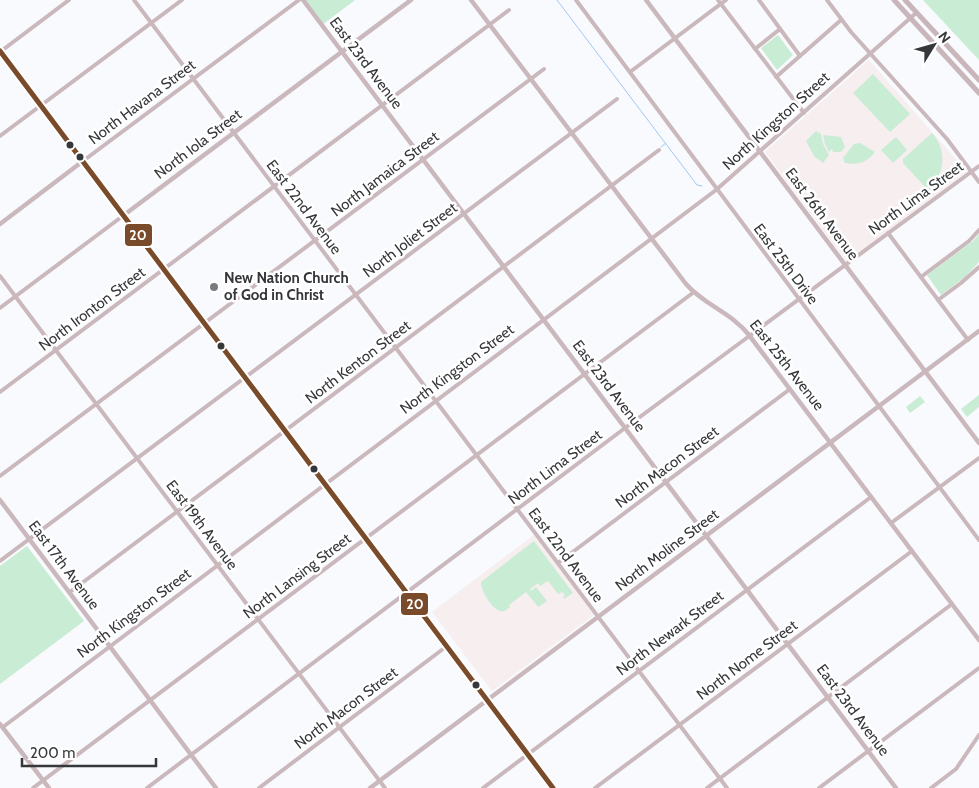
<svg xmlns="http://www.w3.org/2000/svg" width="979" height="788" font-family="Cabin,sans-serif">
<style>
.education{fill:#f6eeef}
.green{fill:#c9ecd5}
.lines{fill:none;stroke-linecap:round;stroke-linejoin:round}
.stream{stroke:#9fc8f4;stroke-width:1}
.minor{stroke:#cab8bc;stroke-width:4}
.tertiary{stroke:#cab8bc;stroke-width:4.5}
.secondary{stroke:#c8b6ba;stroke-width:5}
.bus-1-casing{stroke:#fff;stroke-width:9}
.bus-1{stroke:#7a4b2a;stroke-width:5}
.bus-dot{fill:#36373a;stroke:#fff;stroke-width:2}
.poi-dot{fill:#7a7b7e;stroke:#fff;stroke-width:2}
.labels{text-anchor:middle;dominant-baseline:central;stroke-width:5;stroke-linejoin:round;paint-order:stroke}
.street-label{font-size:15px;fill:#36373a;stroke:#fff}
.poi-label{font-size:15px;font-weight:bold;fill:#36373a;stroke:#fff;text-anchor:start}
.line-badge{stroke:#fff;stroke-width:2}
.badge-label{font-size:14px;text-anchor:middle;font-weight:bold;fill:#fff}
</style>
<rect width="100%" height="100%" fill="#f8fafd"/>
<g class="education">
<path d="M869,60L967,172L847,262L765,152Z"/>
<path d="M534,535L594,615L492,691L432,612Z"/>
</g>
<g class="green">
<path d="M303,0H355L322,25Z"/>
<path d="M923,0H979V60Z"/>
<path d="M778,35L793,55L777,70L761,48Z"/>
<path d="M873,74L910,114L890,132L853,93Z"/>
<path d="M816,131L821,134L823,144L829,155L823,163L814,156L806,141Z"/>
<path d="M932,133C948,151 944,174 929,191L903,163V159Z"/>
<path d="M823,135L841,137L845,147L841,152H833L832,149L829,152L825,144Z"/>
<path d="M896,137L907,150L893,163L881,150Z"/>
<path d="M860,143L875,152C866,163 859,165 845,163L843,158L854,144Z"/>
<path d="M979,234V262L965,277L941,295L927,275L973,241Z"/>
<path d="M979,395V407L967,417L961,409Z"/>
<path d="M920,396L925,402L910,413L906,407Z"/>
<path d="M534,541L573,593L564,599L563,597L565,595L562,592L558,594L548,581L540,586L538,583L530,589L531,591L536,587L547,601L538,607L526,592L509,605L510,607C506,610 503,613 498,610C491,607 480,589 481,582Z"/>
<path d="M27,546L84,621L0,684V566Z"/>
</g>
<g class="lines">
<g class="stream">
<path d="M557,0L697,185L702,186"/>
<path d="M661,147L666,143"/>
</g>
<g class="minor">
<path d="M134,0L727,788"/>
<path d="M576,0L979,540"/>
<path d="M718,0L804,113"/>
<path d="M759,0L800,56"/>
<path d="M827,0L851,32L947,139L979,182"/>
<path d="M755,49L780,29"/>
<path d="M0,52L69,0"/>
<path d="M630,72L726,0"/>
<path d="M776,77L841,20"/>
<path d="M0,136L182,0"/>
<path d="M83,161L299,0"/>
<path d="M888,233L968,340"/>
<path d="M0,276L385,788"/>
<path d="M921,277L969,241L979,230"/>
<path d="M938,300L961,283L979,267"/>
<path d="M0,308L124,215"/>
<path d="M0,392L509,10"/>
<path d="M0,476L544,69"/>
<path d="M891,523L979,458"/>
<path d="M0,561L617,99"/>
<path d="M558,563L790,389"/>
<path d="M70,592L659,150"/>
<path d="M3,727L716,190L916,13"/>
<path d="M33,788L694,292"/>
<path d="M147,788L625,428L979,166"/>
<path d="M259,788L447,646"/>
<path d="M483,788L871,497"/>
<path d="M595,788L912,551"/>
<path d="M707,788L952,604"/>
<path d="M819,788L979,668"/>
<path d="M931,788L956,769L979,735"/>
</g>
<g class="tertiary">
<path d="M303,0L896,788"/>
<path d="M471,0L686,284C704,305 732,313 749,335L979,640"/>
<path d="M646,0L979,443"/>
<path d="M124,215L411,0"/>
<path d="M0,224L83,161"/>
<path d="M0,500L216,788"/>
<path d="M0,724L49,788"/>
<path d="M370,788L979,331"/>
</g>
<g class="secondary">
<path d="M894,0L979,93"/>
<path d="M905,0L979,80"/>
<path d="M0,51L553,788"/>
</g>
<g class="bus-1-casing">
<path id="bus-1" d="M0,51L553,788"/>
</g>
<use href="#bus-1" class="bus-1"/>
</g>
<g class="bus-dot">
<circle cx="70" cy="145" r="4.5"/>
<circle cx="80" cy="157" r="4.5"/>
<circle cx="221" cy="346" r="4.5"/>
<circle cx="314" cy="469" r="4.5"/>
<circle cx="476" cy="685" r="4.5"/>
</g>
<circle class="poi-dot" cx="214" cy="287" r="5"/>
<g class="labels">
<g class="street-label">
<text transform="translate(366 63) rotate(53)">East 23rd Avenue</text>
<text transform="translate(142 102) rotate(-37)">North Havana Street</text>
<text transform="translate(776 121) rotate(-42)">North Kingston Street</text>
<text transform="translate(198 144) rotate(-37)">North Iola Street</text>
<text transform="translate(385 174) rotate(-37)">North Jamaica Street</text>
<text transform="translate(916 198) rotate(-36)">North Lima Street</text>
<text transform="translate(304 207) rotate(53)">East 22nd Avenue</text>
<text transform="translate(822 214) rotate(53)">East 26th Avenue</text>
<text transform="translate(410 240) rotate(-37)">North Joliet Street</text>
<text transform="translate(786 264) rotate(53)">East 25th Drive</text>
<text transform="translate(92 309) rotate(-37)">North Ironton Street</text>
<text transform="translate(358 362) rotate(-37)">North Kenton Street</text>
<text transform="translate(787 365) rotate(52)">East 25th Avenue</text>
<text transform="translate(457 369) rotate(-37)">North Kingston Street</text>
<text transform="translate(609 386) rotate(53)">East 23rd Avenue</text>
<text transform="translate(555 467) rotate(-37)">North Lima Street</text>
<text transform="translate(667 467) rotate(-37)">North Macon Street</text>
<text transform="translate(202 525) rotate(53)">East 19th Avenue</text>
<text transform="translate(667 550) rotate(-37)">North Moline Street</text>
<text transform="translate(566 555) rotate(53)">East 22nd Avenue</text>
<text transform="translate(64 565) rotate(53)">East 17th Avenue</text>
<text transform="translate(297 576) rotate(-37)">North Lansing Street</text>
<text transform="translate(134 613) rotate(-37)">North Kingston Street</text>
<text transform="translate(670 633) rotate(-37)">North Newark Street</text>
<text transform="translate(747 660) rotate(-37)">North Nome Street</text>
<text transform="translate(346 708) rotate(-37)">North Macon Street</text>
<text transform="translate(853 710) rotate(53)">East 23rd Avenue</text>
</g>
<g class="poi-label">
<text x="224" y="278">New Nation Church<tspan x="224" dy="17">of God in Christ</tspan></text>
</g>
</g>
<g class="line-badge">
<rect x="124" y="223" width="29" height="24" rx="5" fill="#7a4b2a"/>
<rect x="400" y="592" width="29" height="24" rx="5" fill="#7a4b2a"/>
</g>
<g class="badge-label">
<text x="138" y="240">20</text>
<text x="415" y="609">20</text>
</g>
<g transform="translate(934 45) rotate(53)" stroke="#ffffff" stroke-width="4" paint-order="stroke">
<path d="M0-4L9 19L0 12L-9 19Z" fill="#36373a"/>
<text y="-8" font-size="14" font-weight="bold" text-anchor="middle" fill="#36373a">N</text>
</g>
<path d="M22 758v8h134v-8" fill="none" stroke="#36373a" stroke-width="2.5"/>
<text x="30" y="758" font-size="15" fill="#36373a" stroke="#ffffff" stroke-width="4" paint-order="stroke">200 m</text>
</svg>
